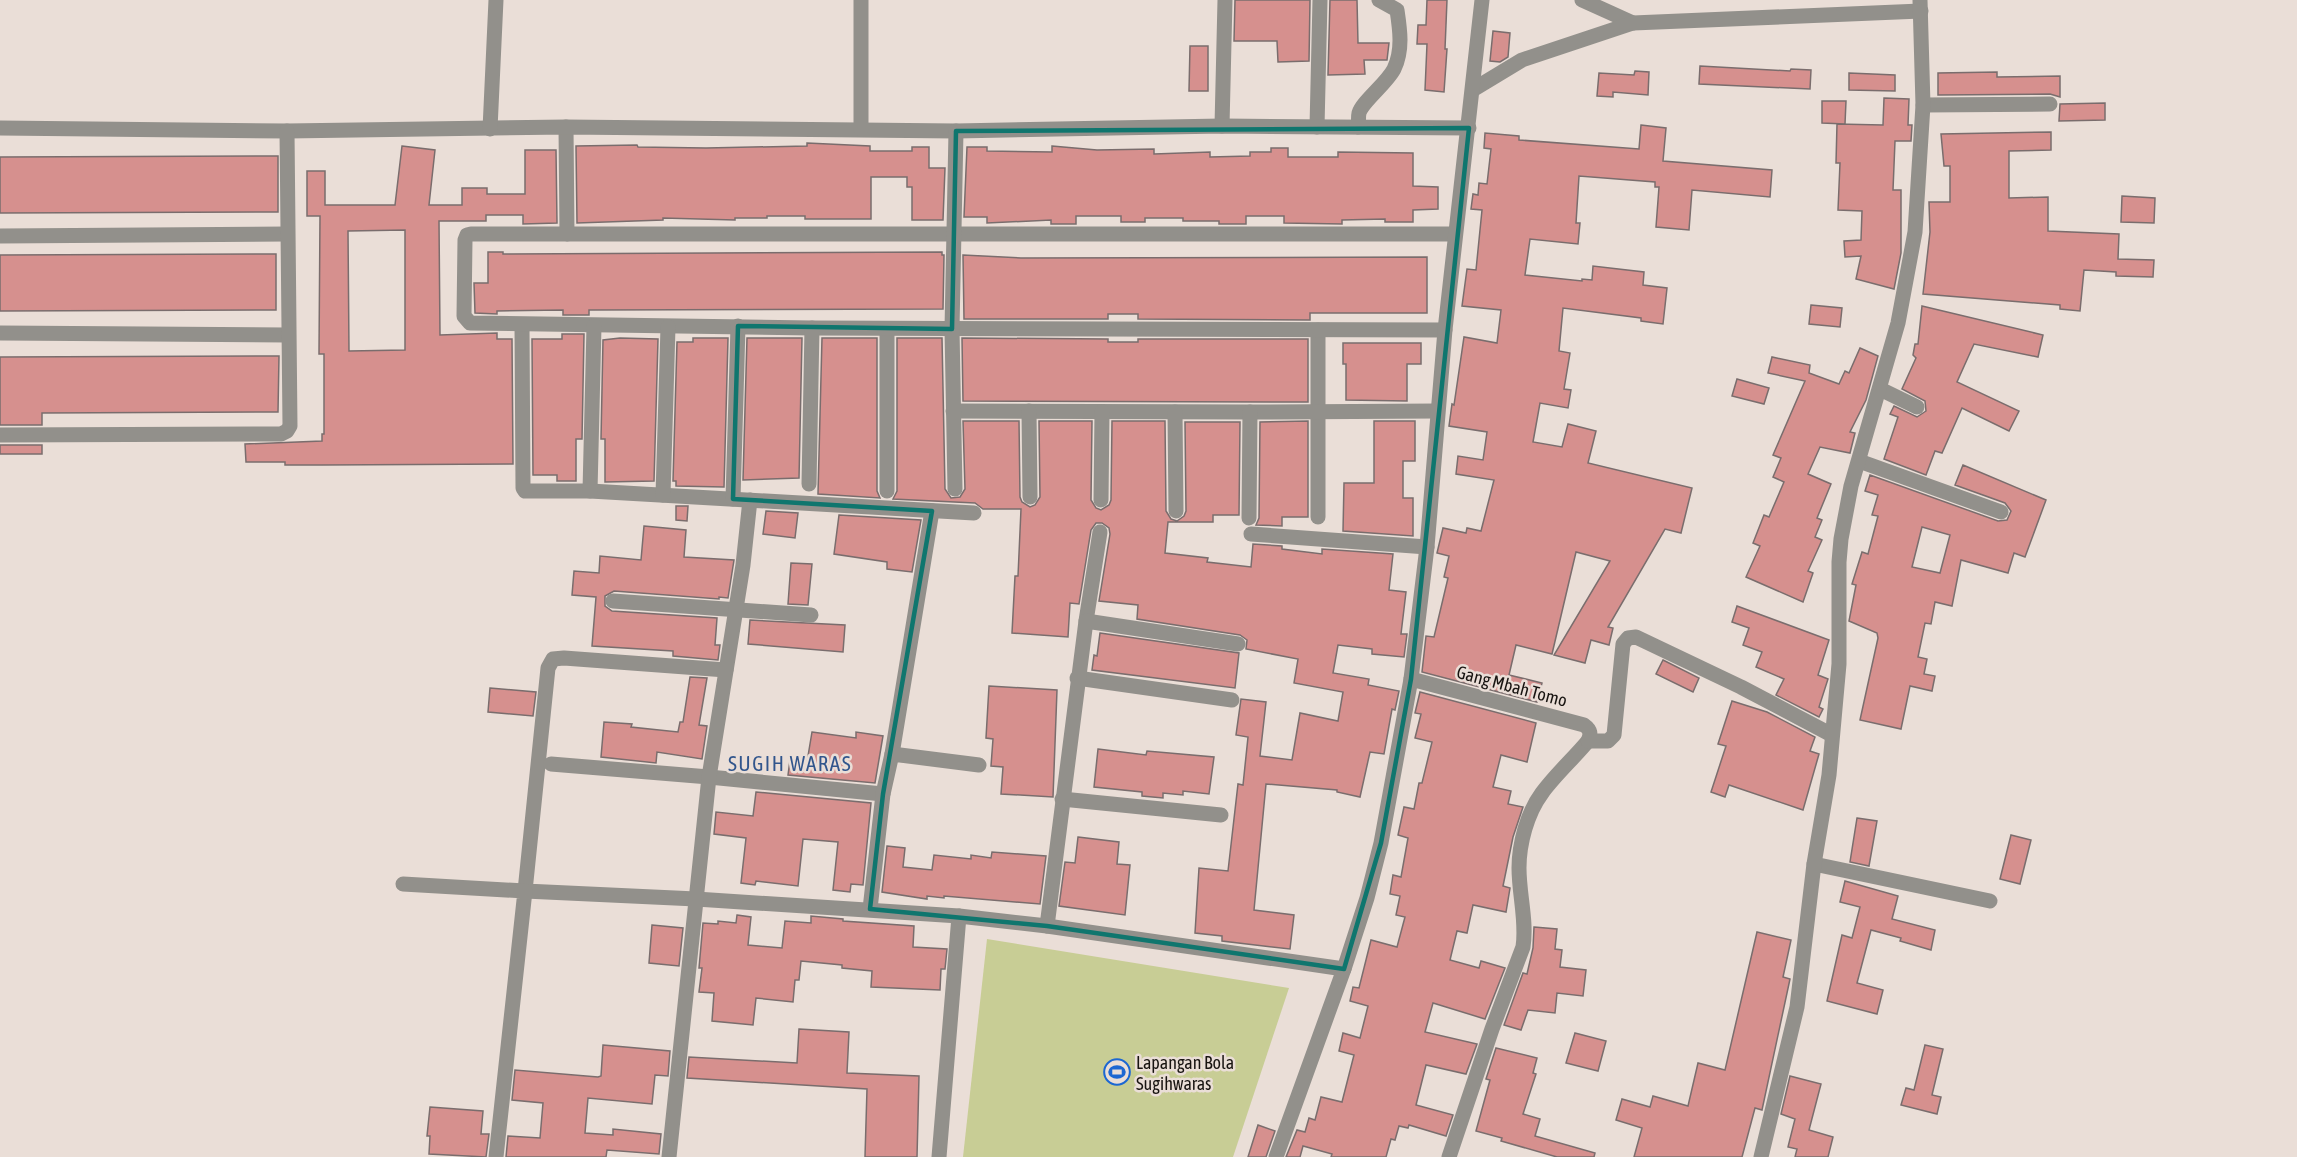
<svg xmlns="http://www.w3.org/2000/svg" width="2297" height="1157" font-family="'Asap Condensed',sans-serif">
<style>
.green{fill:#c8cd95}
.building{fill:#d6908e;stroke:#7a6d6d;stroke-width:1.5;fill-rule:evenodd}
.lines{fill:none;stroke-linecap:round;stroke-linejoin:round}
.minor{stroke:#92908b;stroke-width:15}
.marked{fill:none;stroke:#0f766e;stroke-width:4.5;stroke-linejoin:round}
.labels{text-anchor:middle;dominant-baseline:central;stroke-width:5;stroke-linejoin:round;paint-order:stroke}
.street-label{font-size:18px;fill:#181411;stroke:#eaded7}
.poi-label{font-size:18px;fill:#181411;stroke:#eaded7;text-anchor:start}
.quarter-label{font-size:21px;letter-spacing:1.5px;fill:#31558c;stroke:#eaded7}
</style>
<rect width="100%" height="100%" fill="#eaded7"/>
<path class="green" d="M987,939L1289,988L1233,1157H963Z"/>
<g class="building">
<path d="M1235,0H1310L1309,61L1278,62L1277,41H1234Z"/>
<path d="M1330,0H1357L1358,43H1389L1387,60H1364L1365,74L1328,75Z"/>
<path d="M1427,0H1447L1445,49H1447L1444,92L1425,90L1427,44H1417L1418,25H1426Z"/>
<path d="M1493,31L1510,33L1508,57L1500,62L1490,61Z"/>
<path d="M1190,46H1208V91H1189Z"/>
<path d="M1700,66L1790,71L1791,69L1811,70L1810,89L1699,84Z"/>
<path d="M1635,71L1649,72L1648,95L1613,92V97L1597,96L1599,73L1634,75Z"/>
<path d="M1997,72V77L2060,76V97L2050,94L1938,95V73Z"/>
<path d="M1849,73L1895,75V91L1849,90Z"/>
<path d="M1884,98L1909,99L1908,125H1912L1911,141H1895L1893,190H1901V253L1894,289L1856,279L1861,256L1845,257L1844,241L1861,240L1862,211L1838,210L1840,163H1836L1837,124L1883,125Z"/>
<path d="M1822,101H1846L1845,124L1822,123Z"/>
<path d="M2105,103V120L2059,121L2060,104Z"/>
<path d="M1641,125L1666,128L1663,161L1772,170L1770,197L1692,190L1689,230L1656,227L1659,187H1655V182L1579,176L1576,223H1580L1578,244L1530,239L1525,275L1582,281V279L1592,280L1593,266L1644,272L1643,285L1667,288L1663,324L1641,321V318L1563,308L1559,351L1570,353L1564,389L1571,390L1568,408L1540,403L1533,442L1562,447L1568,424L1596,431L1588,463L1692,488L1681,533L1665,529L1608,627L1613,628L1609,645L1591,640L1585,663L1554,655L1610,561L1576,552L1552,654L1516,645L1509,675L1542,683L1537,702L1422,672L1426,636L1434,637L1448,578L1444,577L1449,556L1437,553L1443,528L1466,533L1467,528L1481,531L1494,480L1456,474L1458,456L1483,460L1487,432L1449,426L1452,404L1454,405L1464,337L1497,343L1501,310L1462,306L1467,269L1476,270L1482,210L1471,209L1473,194L1478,195L1479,183L1487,184L1491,149L1484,148L1485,133L1519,136V140L1639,149Z"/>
<path d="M2051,132V150L2009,151V198L2048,197V231L2119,234L2118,259L2154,260L2153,277L2116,276V272L2084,270L2080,311L2060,309V305L1923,294L1930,232L1929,202H1950V166H1944L1941,134Z"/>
<path d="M807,143L870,146V151H912V147H929V168H945L943,220H912V187H907V177H871V219H805V216H767V218H735V220L663,218V220L577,223L576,146L637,145L638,147L706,148L807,146Z"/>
<path d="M402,146L435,150L429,205H462V188H487V194H525V150H556L557,223L523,224V215H486V221H439L440,335L497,333V339H512L513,464L322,465H285V462H246L245,444L322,441V434H324V354H319L320,216H307V171H325V205H395ZM405,230V350L349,351L348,231Z"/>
<path d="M1052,146L1097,150L1154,149V154L1210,152V157L1250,156V152H1271V148H1288V157H1338V152L1413,153V186L1438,187V209L1413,210V222H1385V219L1342,220V224L1284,223V216H1246V224H1219V221H1183V218H1145V222H1121V216H1076V224H1051V220L987,223V217H964L967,147H987V151L1052,152Z"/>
<path d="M278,156V212L0,213V157Z"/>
<path d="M2122,196L2155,198L2154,223L2121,222Z"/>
<path d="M488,252H503V254L942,252V255H944L943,309L592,310H589V315H563V310L497,311V314L475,313L474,283H488Z"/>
<path d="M276,254V310L0,311V255Z"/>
<path d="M963,255L1021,258L1427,257V313H1310V320L1138,319V314H1108V319H964Z"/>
<path d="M1811,305L1842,308L1840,327L1809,324Z"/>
<path d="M1922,306L2043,335L2038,357L1974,344L1957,382L2019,411L2009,431L1962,408L1942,453L1935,451L1926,475L1884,459L1898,417L1890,414L1894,406L1917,417L1926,411L1925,401L1902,389L1916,358L1913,355L1915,344H1918Z"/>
<path d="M562,334H584L582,439H576V481H557V475H533L532,339H562Z"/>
<path d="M620,338L658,339L654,481L605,482V439H601L603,340Z"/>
<path d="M693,338H728L724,487L676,486V481H673L677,342H693Z"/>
<path d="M747,338H802L799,478L743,480Z"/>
<path d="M822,338H877V491L880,498L818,494Z"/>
<path d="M897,338H942L945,489L951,498L960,497L965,489L963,421H1019L1020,497L1022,502L1030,507L1035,505L1040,497L1039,421H1092L1091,500L1096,508L1101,510L1109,505L1111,500L1112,421H1165L1166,511L1171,519L1177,521L1184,516L1186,511L1185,422H1240L1239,515H1213V522H1168L1165,553L1208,558L1207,562L1251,567L1253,544L1282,546V549L1322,554V549L1393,554L1389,590L1406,592L1401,634H1407L1404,657L1372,654V649L1338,645L1333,673L1369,679L1368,685L1399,691L1395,710L1392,709L1384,754L1370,752L1360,797L1337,792V790L1266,784L1254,910L1294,915L1290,949L1222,941V936L1195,933L1199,868L1228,871L1238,784L1243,785L1248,737L1236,735L1241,699L1266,702L1260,756L1292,760L1300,713L1338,721L1343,692L1294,683L1298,659L1246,649L1247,640L1240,635L1137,619L1138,605L1099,601L1110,534L1109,528L1102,523H1096L1091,530L1079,604L1070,603L1068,637L1012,633L1015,576H1018L1021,509H983L975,503L893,499L897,491Z"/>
<path d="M962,338L1108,339V342H1138V339H1308V402L963,401Z"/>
<path d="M1343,343H1421V364H1407V401L1346,400V364H1343Z"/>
<path d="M1860,348L1878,356L1866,400L1850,432L1855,433L1850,453L1820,447L1808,474L1831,484L1817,518L1822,520L1815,537L1822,540L1808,571L1813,573L1803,602L1746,577L1760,546L1753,543L1764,515L1769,517L1784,482L1773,477L1781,458L1773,455L1805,381L1768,373L1772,357L1810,365L1809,373L1839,384L1845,371L1849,373Z"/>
<path d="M279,356L278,412L42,413V425H0V357Z"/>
<path d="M1737,379L1769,388L1764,404L1732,396Z"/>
<path d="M1308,421V517H1282V526L1256,525L1259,518L1260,422Z"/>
<path d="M1374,421H1415V461H1403V498H1413V536L1343,531L1344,483H1374Z"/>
<rect x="0" y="445" width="42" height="9"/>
<path d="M1963,465L2046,500L2025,557L2014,553L2008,573L1961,560L1952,606L1935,602L1931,624L1925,623L1918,657L1927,659L1924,674L1935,676L1932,691L1910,686L1901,729L1860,720L1878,638L1877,633L1849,621L1856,585L1852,584L1862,552L1868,554L1878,516L1872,515L1878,495L1865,491L1870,475L1998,521L2007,520L2011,511L2005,503L1955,485ZM1922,527L1950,535L1940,573L1912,567Z"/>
<path d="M676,506H688L687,521L676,520Z"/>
<path d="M766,511L798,513L795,538L763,534Z"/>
<path d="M839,515L921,520L912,572L887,569V562L834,554Z"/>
<path d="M644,526L686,530L684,557L734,560L728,598L719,597V599L614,591L605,596V606L612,611L717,618L715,645H720L718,660L673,656V651L592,646L596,597L572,595L574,571L599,573L600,556L641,560Z"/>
<path d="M791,563L812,564L808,605L788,604Z"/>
<path d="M1737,606L1829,640L1818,675L1828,679L1819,707L1823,709L1819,717L1776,695L1784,679L1756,667L1762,652L1743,645L1749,628L1732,622Z"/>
<path d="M750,620L845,625L843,652L748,644Z"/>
<path d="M1100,633L1239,653L1235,688L1092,670L1094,655L1097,656Z"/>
<path d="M1663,660L1699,678L1693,692L1656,674Z"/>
<path d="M690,677L707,678L699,725L707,726L702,759L657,752L656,763L601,757L604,722L632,724L631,727L678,732L680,722H683Z"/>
<path d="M989,686L1057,690L1053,797L1001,794L1003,767L991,766L993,739L986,738Z"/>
<path d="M490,688L536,692L533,716L488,712Z"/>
<path d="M1420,692L1536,723L1527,762L1501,755L1493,787L1511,791L1508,804L1523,807L1513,837L1503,886L1510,888L1506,912L1473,905L1467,933L1457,931L1450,960L1479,968L1481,961L1505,968L1485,1019L1433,1003L1425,1032L1477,1044L1466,1074L1426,1065L1416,1105L1453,1115L1446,1136L1409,1125L1408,1128L1399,1126L1395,1140L1391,1139L1386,1157H1331L1332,1154L1303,1146L1300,1157H1286L1297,1130L1305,1132L1309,1118L1315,1120L1321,1097L1342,1102L1354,1055L1339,1051L1343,1033L1360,1038L1368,1006L1350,1001L1353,987L1359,988L1371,940L1397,947L1405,917L1396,915L1400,896L1390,894L1393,875L1401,877L1408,838L1398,835L1404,807L1414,809L1419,783H1422L1432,742L1415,738L1421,714L1415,713Z"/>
<path d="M1732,701L1767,712L1815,737L1810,751L1819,754L1803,810L1729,785L1725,797L1711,792L1726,746L1718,744Z"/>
<path d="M812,732L856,738V732L883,736L875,783L788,775L790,760L807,762Z"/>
<path d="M1098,749L1146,755L1147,751L1214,757L1209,794L1183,791V795L1163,793V798L1142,796V792L1094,787Z"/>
<path d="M756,792L871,803L863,885L851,884L850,892L833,890L838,842L803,839L798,886L756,881L755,885L741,883L746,838L714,834L716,812L753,816Z"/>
<path d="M1857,818L1877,821L1869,866L1850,862Z"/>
<path d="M2011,835L2031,840L2020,884L2000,879Z"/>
<path d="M1078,837L1119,842L1117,864L1130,865L1125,915L1059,906L1065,862L1075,863Z"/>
<path d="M887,846L905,848L903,867L932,870L934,855L971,859V855L991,858L992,852L1046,856L1040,904L944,896V898L927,896V899L882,892Z"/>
<path d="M1845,881L1898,896L1892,919L1935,930L1931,950L1900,941L1901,938L1871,930L1857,983L1883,990L1877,1014L1827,1001L1842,935L1852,938L1860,907L1840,902Z"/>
<path d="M737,915L751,917L748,945L782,948L785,921L811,923V916L843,919V921L914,926L913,947L947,949L945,969H941L940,990L871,987L872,971L842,968V965L801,961L799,980H795L793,1002L756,998L753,1025L712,1021L714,993L699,992L702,968H699L703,923L718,924V921L736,923Z"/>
<path d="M652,925L683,928L679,966L649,963Z"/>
<path d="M1534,927L1557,929L1555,949L1562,950L1560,967L1586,970L1583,996L1557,993L1555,1013L1528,1010L1521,1030L1504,1025L1523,973L1527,974L1533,948Z"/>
<path d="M1757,932L1791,940L1783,977L1790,979L1762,1110L1755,1108L1742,1157H1634L1642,1128L1616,1120L1622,1099L1650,1107L1653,1096L1688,1106L1698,1063L1725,1070Z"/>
<path d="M799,1029L849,1032L847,1073L919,1076L917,1157H865L867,1089L687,1078L689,1057L797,1063Z"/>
<path d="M1575,1033L1606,1041L1598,1071L1566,1063Z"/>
<path d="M603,1045L670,1051L668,1076L655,1075L652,1104L588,1098L585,1133L613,1135V1129L661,1134L659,1154L607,1150L606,1157H506L508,1136L540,1138L543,1103L512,1100L515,1070L598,1077L601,1076Z"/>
<path d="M1925,1045L1943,1049L1932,1095L1941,1097L1937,1114L1901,1105L1906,1088L1914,1090Z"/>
<path d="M1496,1048L1537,1058L1533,1073L1536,1074L1523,1114L1540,1119L1535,1136L1595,1153L1594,1157H1557L1501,1141L1502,1138L1476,1131L1490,1080L1486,1079Z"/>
<path d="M1790,1076L1821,1084L1809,1130L1833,1137L1828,1157H1795L1797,1149L1788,1147L1795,1119L1781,1114Z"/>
<path d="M430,1107L483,1111L481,1134H489L486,1157L429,1154L430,1136H427Z"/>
<path d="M1258,1125L1275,1131L1266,1157H1248Z"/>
</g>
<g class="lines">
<g class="minor">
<path d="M1582,0L1633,23"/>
<path d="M1474,89L1522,60L1633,23L1921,11"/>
<path d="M1923,105L2050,104"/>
<path d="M1222,126L1225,0"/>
<path d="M566,127L567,234"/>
<path d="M1317,127L1320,0"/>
<path d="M1358,127C1359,123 1358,117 1359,113C1362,102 1387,83 1394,69C1403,50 1400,30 1397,10L1379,0"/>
<path d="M0,128L287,131L566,127L956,131L1222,126L1469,128"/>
<path d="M490,129L496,0"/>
<path d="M861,129V0"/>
<path d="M0,236L287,234"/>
<path d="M522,326L523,488L525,491H590L974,513"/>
<path d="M887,329V491"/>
<path d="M1318,330V517"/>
<path d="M1445,330L812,328L470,323L464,316L465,240L467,235L471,234H1455"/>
<path d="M0,333L287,335"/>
<path d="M1880,389L1917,407"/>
<path d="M953,411L1250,412L1437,411"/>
<path d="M1029,411L1030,497"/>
<path d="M1175,412L1176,511"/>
<path d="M0,435L281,434L287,431L290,426L287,131"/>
<path d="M1859,461L2001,512"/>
<path d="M809,484L812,328"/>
<path d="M955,489L952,329L956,131"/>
<path d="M590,491L594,326"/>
<path d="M663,495L668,327"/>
<path d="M733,499L738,326"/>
<path d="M1101,500L1102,412"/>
<path d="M1249,518L1250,412"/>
<path d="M1251,534L1427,547"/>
<path d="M613,601L811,615"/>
<path d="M1086,621L1100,532"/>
<path d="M726,670L564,658L553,659L548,668L525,891L696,899L959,916L1047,926L1344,969"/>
<path d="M1077,678L1232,700"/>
<path d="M1411,679L1584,725C1591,730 1591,734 1588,741C1573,759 1555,775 1542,793C1527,813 1519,844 1519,868C1519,895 1527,921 1523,947L1492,1029L1449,1157"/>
<path d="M1588,741H1608L1614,735L1623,644L1628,638L1636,637L1741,687L1832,735"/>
<path d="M892,754L932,511"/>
<path d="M551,764L709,777L883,794"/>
<path d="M1062,799L1221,815"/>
<path d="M1814,864L1990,901"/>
<path d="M403,884L525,891L496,1157"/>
<path d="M870,909L883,794L892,754L979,765"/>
<path d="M1047,926L1086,621L1238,644"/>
<path d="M669,1157L709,777L743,565L750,500"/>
<path d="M939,1157L959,916"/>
<path d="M1276,1157L1344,969L1367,898L1381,843L1411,679L1427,547L1445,330L1482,0"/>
<path d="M1761,1157L1797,1007L1814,864L1829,775L1839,664V562L1841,539L1851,486L1898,323L1915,232L1923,105L1920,0"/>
</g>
</g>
<path class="marked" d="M1469,128L1411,679L1381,843L1344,969L1047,926L870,909L883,794L932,511L733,499L738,326L952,329L956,131Z"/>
<defs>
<g id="stadium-ring" transform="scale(1.35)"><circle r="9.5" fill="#eaded7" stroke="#1c67d2" stroke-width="1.5"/><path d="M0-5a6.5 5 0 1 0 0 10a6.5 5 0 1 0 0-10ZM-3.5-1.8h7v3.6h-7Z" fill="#1c67d2"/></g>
</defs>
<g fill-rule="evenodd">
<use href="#stadium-ring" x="1117" y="1072"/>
</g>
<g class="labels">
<g class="street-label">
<text transform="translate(1512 686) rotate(15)">Gang Mbah Tomo</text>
</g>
<g class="poi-label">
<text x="1136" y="1062">Lapangan Bola<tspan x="1136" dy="21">Sugihwaras</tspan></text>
</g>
<g class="quarter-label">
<text x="790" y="763">SUGIH WARAS</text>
</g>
</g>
</svg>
